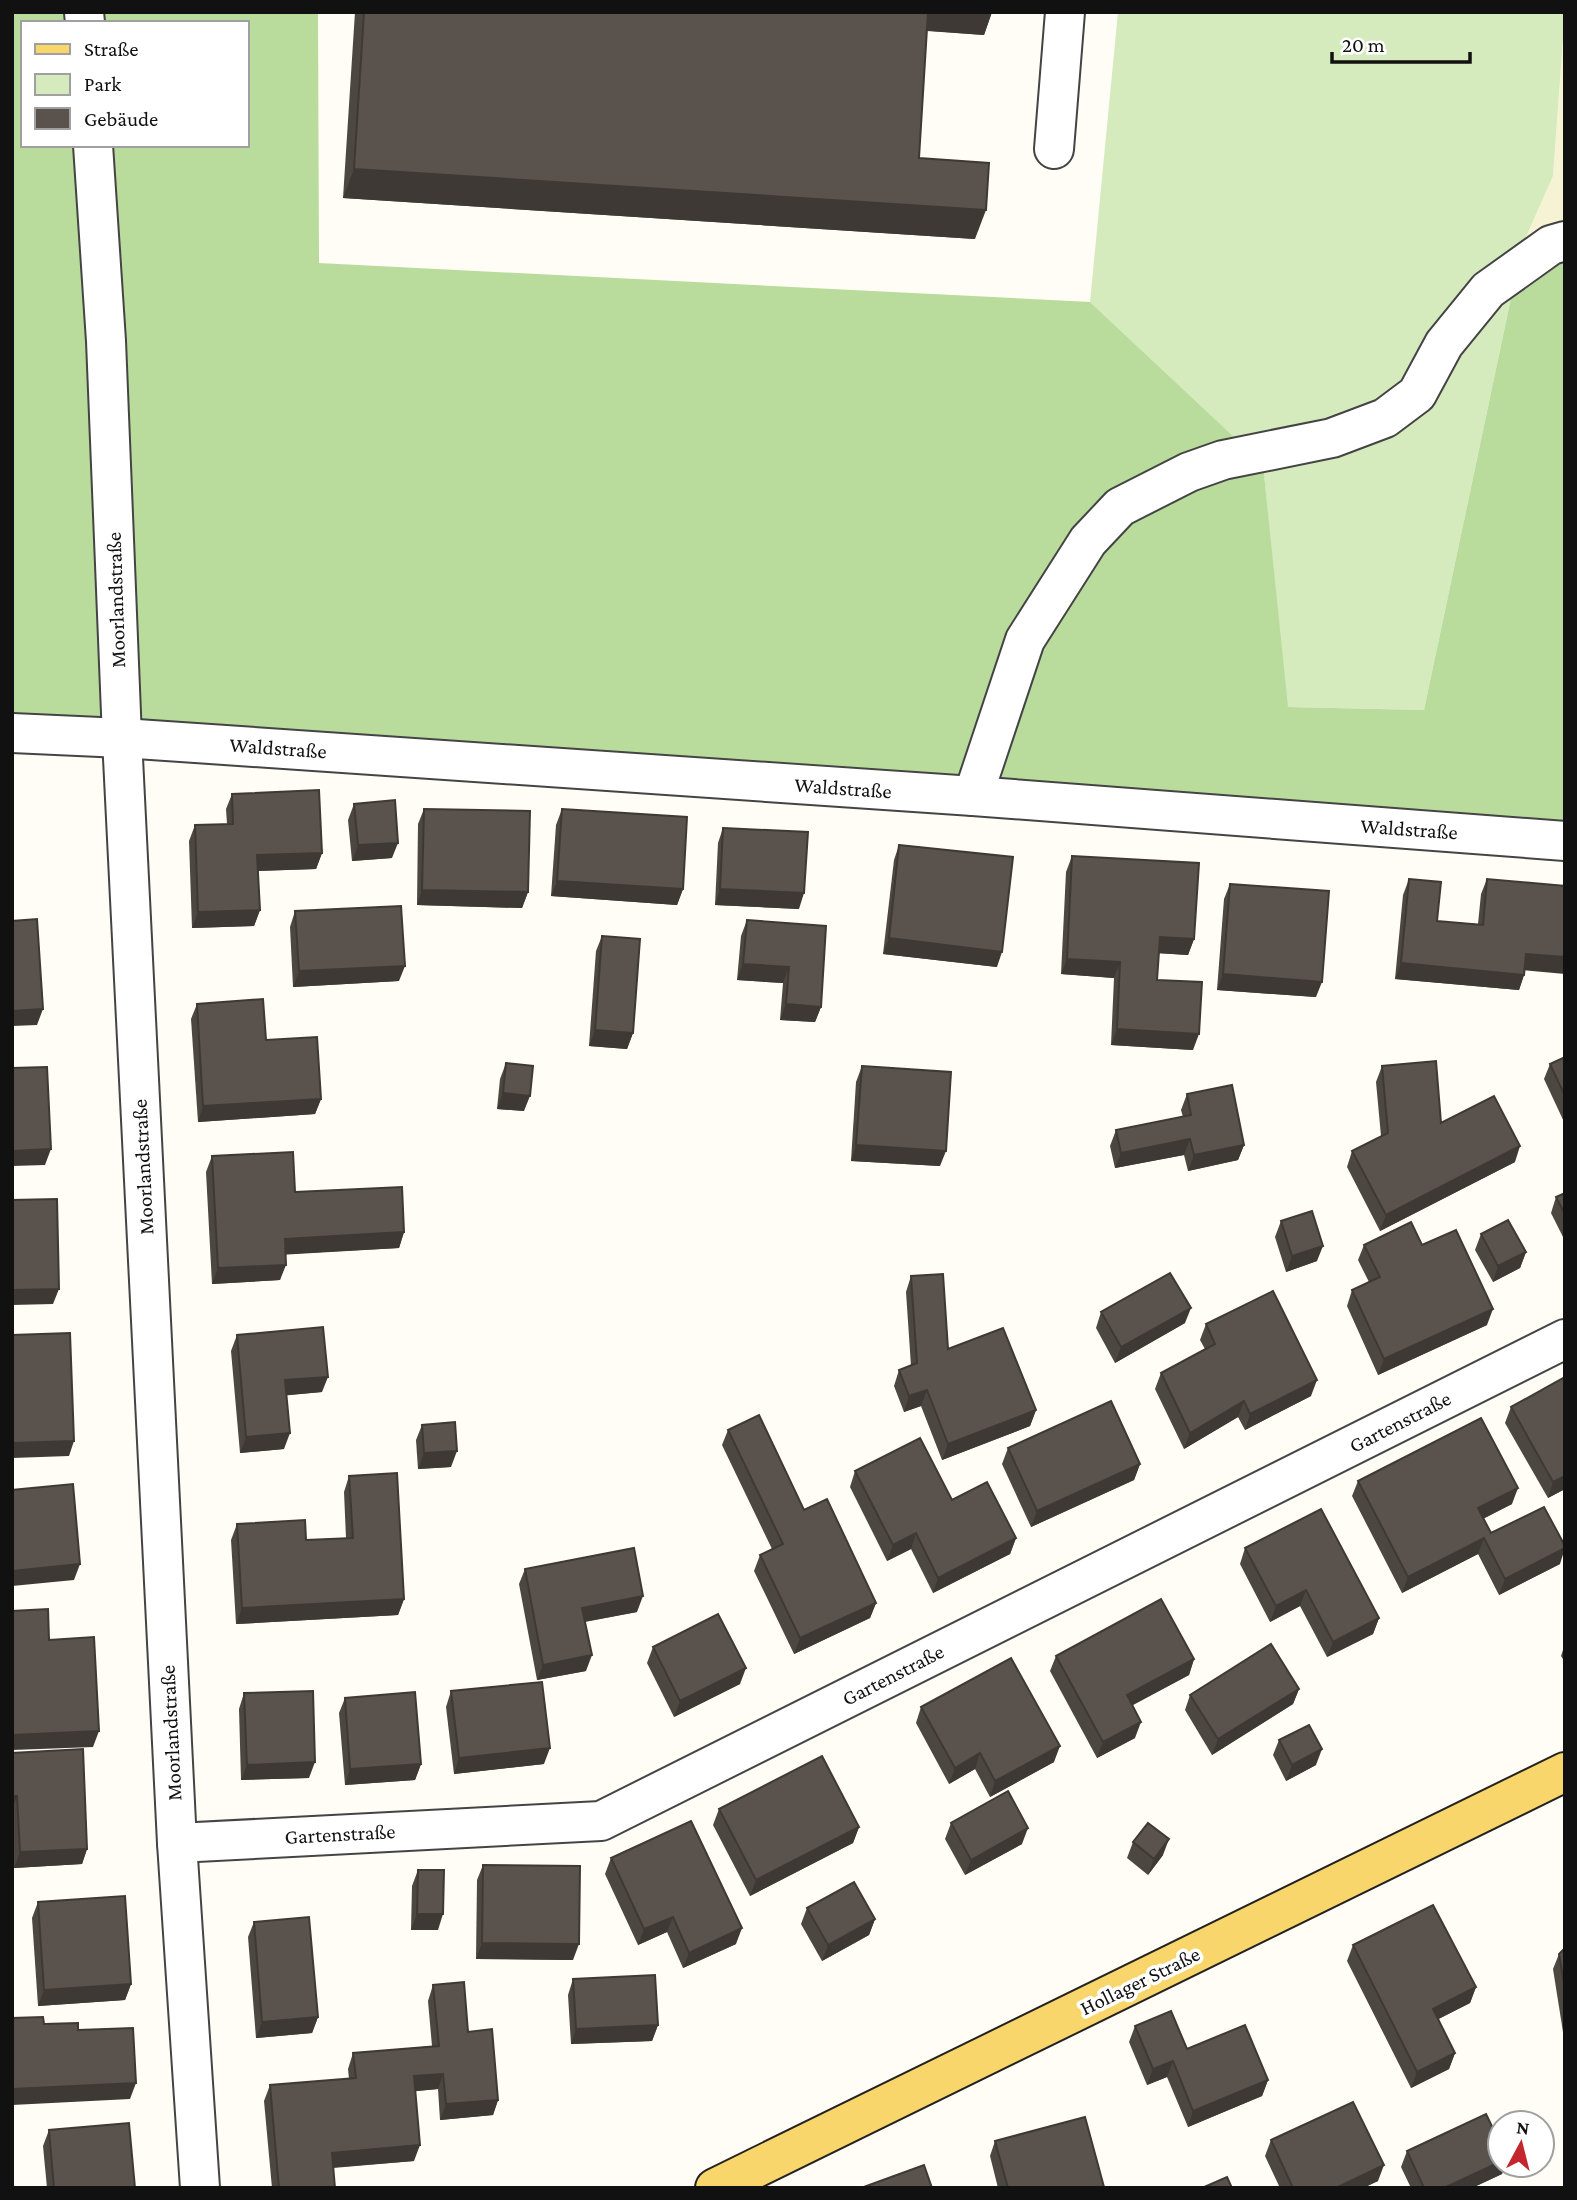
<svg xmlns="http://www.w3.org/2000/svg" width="1577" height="2200" font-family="'Crimson Pro',serif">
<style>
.farmland{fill:#f6f3d4}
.green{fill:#d5ebbd}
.forest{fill:#b9dc9c;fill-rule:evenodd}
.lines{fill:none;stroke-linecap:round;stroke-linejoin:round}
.minor-casing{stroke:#444;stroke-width:42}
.major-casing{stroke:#222;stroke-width:42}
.minor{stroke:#fff;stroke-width:38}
.major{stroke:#f9d66b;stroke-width:38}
.wall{fill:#4d4742}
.shaded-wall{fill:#3f3936}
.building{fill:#5a524d;stroke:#3f3936;stroke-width:2}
.labels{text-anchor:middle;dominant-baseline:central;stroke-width:7;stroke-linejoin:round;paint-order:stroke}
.street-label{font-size:21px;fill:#111;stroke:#fff}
</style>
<rect width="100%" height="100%" fill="#fffdf5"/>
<path class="farmland" d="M1565,16V248L1522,246L1553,176Z"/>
<path class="green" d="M1118,12H1565L1553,176L1522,246L1424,710L1287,707L1263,464L1090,302Z"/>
<path class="forest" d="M12,12H318L319,263L1090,302L1263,464L1288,707L1424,710L1522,246L1565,248V841L12,724ZM23,23H247V145H23Z"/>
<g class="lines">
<g class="minor-casing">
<g id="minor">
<path d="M84,12L85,23"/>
<path d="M93,145L106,341L122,738L177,1843L200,2188"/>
<path d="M1054,149L1065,12"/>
<path d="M12,733L122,738L973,796L1565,841"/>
<path d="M973,796L1025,640L1088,541L1120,507L1189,472L1223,460L1332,438L1385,418L1417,394L1444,344L1488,290L1551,245L1565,241"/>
<path d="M177,1843L601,1821L1565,1339"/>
</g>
</g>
<g class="major-casing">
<path id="major" d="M715,2188L1565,1772"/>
</g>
<use href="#minor" class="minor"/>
<use href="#major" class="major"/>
</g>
<g class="wall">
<path d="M355,12H992L984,35L927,31L919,158L975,239L343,198Z"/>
<path d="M232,794L322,853L316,869L258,871L260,910L254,926L192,928L189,841L195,825L227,824L226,809Z"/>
<path d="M354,804L392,858L352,861L348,820Z"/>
<path d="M424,809L528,892L522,908L417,905L418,824Z"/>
<path d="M562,809L683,889L677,905L551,896L556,825Z"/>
<path d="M723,828L799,909L715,905L718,843Z"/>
<path d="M899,845L997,967L883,954L894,860Z"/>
<path d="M1072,856L1194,939L1188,955L1159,953L1157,980L1193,1050L1111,1045L1114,978L1061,974L1066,872Z"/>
<path d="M1409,879L1437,921L1478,924L1481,894L1487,879L1525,970L1524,975L1519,990L1395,979L1403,895Z"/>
<path d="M1230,884L1316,997L1217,990L1224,899Z"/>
<path d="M295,911L399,981L293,987L290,927Z"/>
<path d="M747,920L821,1007L815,1022L780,1020L783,983L737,980L741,936Z"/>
<path d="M602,936L633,1033L627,1049L589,1046L596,951Z"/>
<path d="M197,1004L266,1040L321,1099L315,1114L198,1122L191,1019Z"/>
<path d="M1565,1057V1124L1544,1079L1550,1064Z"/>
<path d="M506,1063L524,1111L497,1109L500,1079Z"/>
<path d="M862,1066L940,1166L851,1161L856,1082Z"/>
<path d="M1382,1066L1441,1123L1515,1162L1380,1231L1347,1167L1352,1151L1381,1136L1376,1082Z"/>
<path d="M1187,1094L1244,1145L1238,1160L1188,1171L1184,1155L1115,1168L1110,1146L1116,1130L1183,1117L1181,1110Z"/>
<path d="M212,1156L295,1192L404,1232L399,1248L286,1254L280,1280L212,1284L206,1172Z"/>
<path d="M1565,1193V1241L1551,1213L1556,1197Z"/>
<path d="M1281,1221L1317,1261L1286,1272L1275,1237Z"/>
<path d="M1481,1234L1526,1252L1520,1268L1493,1282L1475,1250Z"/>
<path d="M1364,1245L1487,1325L1378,1375L1347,1306L1352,1290L1369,1282L1358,1260Z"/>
<path d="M911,1276L948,1349L1036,1410L1030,1426L942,1460L921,1406L904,1412L894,1386L899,1370L911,1366L906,1292Z"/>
<path d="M1101,1312L1185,1323L1115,1363L1096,1328Z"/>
<path d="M1206,1324L1311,1396L1245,1430L1238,1417L1184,1449L1155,1389L1161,1373L1205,1349L1200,1340Z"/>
<path d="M237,1335L322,1392L287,1395L284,1449L240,1453L231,1351Z"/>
<path d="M1511,1407L1565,1489L1548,1498L1505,1423Z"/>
<path d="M422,1425L451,1467L418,1469L416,1440Z"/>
<path d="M728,1430L804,1510L876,1603L870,1618L794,1654L754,1571L760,1555L772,1549L722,1445Z"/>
<path d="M1008,1448L1140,1464L1134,1480L1031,1527L1002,1464Z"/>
<path d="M855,1471L952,1500L1016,1538L1010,1554L933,1593L911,1549L887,1561L850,1487Z"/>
<path d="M349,1476L404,1599L398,1615L236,1624L231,1540L237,1524L306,1540L346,1538L344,1492Z"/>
<path d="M1358,1481L1512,1504L1483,1519L1491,1533L1560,1564L1499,1595L1478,1554L1402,1593L1352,1496Z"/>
<path d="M1245,1548L1379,1618L1373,1634L1327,1657L1300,1606L1270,1622L1240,1564Z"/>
<path d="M525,1569L637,1612L585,1622L586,1671L537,1680L519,1584Z"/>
<path d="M1565,1644V1662L1561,1656Z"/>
<path d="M653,1647L740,1684L674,1717L647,1663Z"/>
<path d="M1056,1656L1194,1659L1189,1675L1132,1705L1135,1738L1097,1758L1050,1671Z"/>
<path d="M1299,1689L1293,1704L1212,1755L1185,1710L1190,1695Z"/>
<path d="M451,1691L544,1764L454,1774L446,1707Z"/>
<path d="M244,1693L309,1778L241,1780L239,1709Z"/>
<path d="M345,1698L421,1764L415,1780L345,1785L339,1713Z"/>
<path d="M921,1707L1054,1762L990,1797L975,1769L949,1784L916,1723Z"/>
<path d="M1279,1740L1316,1765L1286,1781L1273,1755Z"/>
<path d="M12,1753L87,1849L82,1864L14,1868L12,1828Z"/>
<path d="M719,1809L859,1827L853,1843L750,1896L713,1825Z"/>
<path d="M951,1823L1022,1844L965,1875L945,1839Z"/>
<path d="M1133,1842L1163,1855L1148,1875L1127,1858Z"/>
<path d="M611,1858L736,1944L683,1968L667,1932L638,1945L605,1874Z"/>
<path d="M483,1865L573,1960L476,1959L477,1880Z"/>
<path d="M418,1870L438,1930H411L412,1886Z"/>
<path d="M38,1902L131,1984L125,2000L38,2006L32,1918Z"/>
<path d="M807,1908L875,1919L869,1935L822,1961L801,1924Z"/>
<path d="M254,1922L318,2017L312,2033L256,2038L248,1937Z"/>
<path d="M1353,1945L1476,1987L1470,2003L1438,2019L1455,2053L1449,2069L1411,2088L1347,1961Z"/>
<path d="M1565,1948V2031L1563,2032L1553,1969L1559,1954Z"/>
<path d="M573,1979L658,2025L652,2041L571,2044L568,1995Z"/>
<path d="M433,1985L468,2032L498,2100L493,2115L440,2120L438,2089L415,2091L414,2161L333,2168L335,2188H272L264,2101L270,2085L349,2079L348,2069L353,2053L432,2046L428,2001Z"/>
<path d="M1135,2026L1187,2049L1268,2080L1262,2096L1188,2127L1167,2077L1147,2085L1129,2042Z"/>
<path d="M49,2130L135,2188H47L43,2146Z"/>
<path d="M1271,2140L1378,2181L1363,2188H1280L1265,2156Z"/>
<path d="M995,2141L1104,2188H998L990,2156Z"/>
<path d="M1407,2151L1500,2165H1505L1502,2174L1472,2188H1411L1401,2167Z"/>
</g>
<g class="shaded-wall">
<path d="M924,12H992L984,35L918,30Z"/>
<path d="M354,169L986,210L975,239L343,198Z"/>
<path d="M398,843L392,858L352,861L358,845Z"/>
<path d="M322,853L316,869L251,871L257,855Z"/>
<path d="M557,881L683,889L677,905L551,896Z"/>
<path d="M720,889L804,893L799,909L715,905Z"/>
<path d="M422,890L528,892L522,908L417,905Z"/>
<path d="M260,910L254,926L192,928L198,912Z"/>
<path d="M1160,937L1194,939L1188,955L1154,953Z"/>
<path d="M889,938L1002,952L997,967L883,954Z"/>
<path d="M1526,954L1565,957V974L1521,970Z"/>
<path d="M1067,959L1120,962L1114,978L1061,974Z"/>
<path d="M1401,963L1524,975L1519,990L1395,979Z"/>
<path d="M743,964L789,967L783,983L737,980Z"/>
<path d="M405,966L399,981L293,987L299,971Z"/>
<path d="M1223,974L1322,982L1316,997L1217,990Z"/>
<path d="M786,1004L821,1007L815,1022L780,1020Z"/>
<path d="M43,1009L37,1025L12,1026V1011Z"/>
<path d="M1117,1029L1199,1034L1193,1050L1111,1045Z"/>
<path d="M595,1030L633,1033L627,1049L589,1046Z"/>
<path d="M503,1093L530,1096L524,1111L497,1109Z"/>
<path d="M321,1099L315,1114L198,1122L203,1106Z"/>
<path d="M1190,1139L1184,1155L1115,1168L1121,1153Z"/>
<path d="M856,1145L946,1151L940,1166L851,1161Z"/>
<path d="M1244,1145L1238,1160L1188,1171L1194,1155Z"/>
<path d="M1520,1146L1515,1162L1380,1231L1386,1215Z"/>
<path d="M51,1149L45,1165L12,1166V1151Z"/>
<path d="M404,1232L399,1248L279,1255L285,1239Z"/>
<path d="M1323,1246L1317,1261L1286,1272L1292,1256Z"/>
<path d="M1526,1252L1520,1268L1493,1282L1498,1266Z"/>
<path d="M286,1265L280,1280L212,1284L218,1268Z"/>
<path d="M59,1289L53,1304L12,1305V1290Z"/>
<path d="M1191,1308L1185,1323L1115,1363L1121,1347Z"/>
<path d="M1493,1309L1487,1325L1378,1375L1384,1359Z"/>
<path d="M328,1377L322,1392L280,1396L285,1380Z"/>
<path d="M1317,1380L1311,1396L1245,1430L1250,1414Z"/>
<path d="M927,1390L921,1406L904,1412L909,1396Z"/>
<path d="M1244,1401L1238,1417L1184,1449L1190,1433Z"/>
<path d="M1036,1410L1030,1426L942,1460L948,1444Z"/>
<path d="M290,1433L284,1449L240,1453L246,1437Z"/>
<path d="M74,1441L69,1456L12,1458V1443Z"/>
<path d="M457,1451L451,1467L418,1469L424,1453Z"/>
<path d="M1140,1464L1134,1480L1031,1527L1037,1511Z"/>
<path d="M1565,1476V1489L1548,1498L1553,1482Z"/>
<path d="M1518,1488L1512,1504L1472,1524L1478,1508Z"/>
<path d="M916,1533L911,1549L887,1561L893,1545Z"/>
<path d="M1016,1538L1010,1554L933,1593L938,1578Z"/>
<path d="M1484,1538L1478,1554L1402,1593L1408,1577Z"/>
<path d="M1565,1548L1560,1564L1499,1595L1505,1579Z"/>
<path d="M80,1564L74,1580L12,1586V1571Z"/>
<path d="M1306,1590L1300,1606L1270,1622L1276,1606Z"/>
<path d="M643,1596L637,1612L577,1623L582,1608Z"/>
<path d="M404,1599L398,1615L236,1624L242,1608Z"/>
<path d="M876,1603L870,1618L794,1654L800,1638Z"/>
<path d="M1379,1618L1373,1634L1327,1657L1333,1642Z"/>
<path d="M592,1655L586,1671L537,1680L543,1665Z"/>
<path d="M1194,1659L1189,1675L1122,1711L1127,1695Z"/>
<path d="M746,1668L740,1684L674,1717L680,1701Z"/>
<path d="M1299,1689L1293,1704L1212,1755L1218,1739Z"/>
<path d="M1141,1722L1135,1738L1097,1758L1103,1742Z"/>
<path d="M99,1731L93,1747L12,1750V1735Z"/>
<path d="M1060,1746L1054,1762L990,1797L995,1781Z"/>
<path d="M550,1748L544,1764L454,1774L459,1758Z"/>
<path d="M1322,1749L1316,1765L1286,1781L1292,1765Z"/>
<path d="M980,1753L975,1769L949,1784L955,1768Z"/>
<path d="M315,1762L309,1778L241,1780L247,1765Z"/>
<path d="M421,1764L415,1780L345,1785L350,1769Z"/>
<path d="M12,1796H17L12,1809Z"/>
<path d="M859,1827L853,1843L750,1896L756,1880Z"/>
<path d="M1028,1828L1022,1844L965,1875L971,1860Z"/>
<path d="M1169,1839L1163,1855L1148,1875L1154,1859Z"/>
<path d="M87,1849L82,1864L14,1868L20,1852Z"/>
<path d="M417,1914H443L438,1930H411Z"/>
<path d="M673,1917L667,1932L638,1945L644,1929Z"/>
<path d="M875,1919L869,1935L822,1961L828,1945Z"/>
<path d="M742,1928L736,1944L683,1968L689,1953Z"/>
<path d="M482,1943L579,1944L573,1960L476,1959Z"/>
<path d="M131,1984L125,2000L38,2006L44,1990Z"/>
<path d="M1476,1987L1470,2003L1427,2025L1433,2009Z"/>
<path d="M318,2017L312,2033L256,2038L262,2022Z"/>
<path d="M658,2025L652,2041L571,2044L576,2029Z"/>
<path d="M1455,2053L1449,2069L1411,2088L1417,2072Z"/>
<path d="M1173,2061L1167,2077L1147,2085L1153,2069Z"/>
<path d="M443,2074L438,2089L408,2092L414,2076Z"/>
<path d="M1268,2080L1262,2096L1188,2127L1193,2111Z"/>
<path d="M136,2083L130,2099L12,2105V2089Z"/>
<path d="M498,2100L493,2115L440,2120L446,2104Z"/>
<path d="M420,2145L414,2161L326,2168L332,2153Z"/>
<path d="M1500,2162V2165H1505L1502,2174L1472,2188H1444Z"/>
<path d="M1384,2165L1378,2181L1363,2188H1336Z"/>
</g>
<g class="building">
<path d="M364,12H928L919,158L989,163L986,210L354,169Z"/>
<path d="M319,790L322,853L257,855L260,910L198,912L195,825L233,824L232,794Z"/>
<path d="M395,800L398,843L358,845L354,804Z"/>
<path d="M424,809L530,811L528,892L422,890Z"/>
<path d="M562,809L687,817L683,889L557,881Z"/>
<path d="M723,828L808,832L804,893L720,889Z"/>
<path d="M899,845L1013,857L1002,952L889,938Z"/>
<path d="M1072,856L1199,863L1194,939L1160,937L1157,980L1202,982L1199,1034L1117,1029L1120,962L1067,959Z"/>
<path d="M1409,879L1441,882L1437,921L1483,925L1487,879L1565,886V957L1526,954L1524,975L1401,963Z"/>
<path d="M1230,884L1329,891L1322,982L1223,974Z"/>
<path d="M401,906L405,966L299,971L295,911Z"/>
<path d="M37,919L43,1009L12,1011V921Z"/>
<path d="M747,920L826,926L821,1007L786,1004L789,967L743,964Z"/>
<path d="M602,936L640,939L633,1033L595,1030Z"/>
<path d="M263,999L266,1040L317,1037L321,1099L203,1106L197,1004Z"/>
<path d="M1565,1057V1096L1550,1064Z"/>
<path d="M1436,1061L1441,1123L1494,1096L1520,1146L1386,1215L1352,1151L1388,1133L1382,1066Z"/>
<path d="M506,1063L533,1066L530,1096L503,1093Z"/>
<path d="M862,1066L951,1072L946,1151L856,1145Z"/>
<path d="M47,1067L51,1149L12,1151V1068Z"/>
<path d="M1232,1085L1244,1145L1194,1155L1190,1139L1121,1153L1116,1130L1191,1115L1187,1094Z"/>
<path d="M293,1152L295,1192L402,1187L404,1232L285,1239L286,1265L218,1268L212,1156Z"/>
<path d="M1565,1193V1214L1556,1197Z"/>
<path d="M57,1199L59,1289L12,1290V1200Z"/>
<path d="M1312,1211L1323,1246L1292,1256L1281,1221Z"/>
<path d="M1508,1220L1526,1252L1498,1266L1481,1234Z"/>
<path d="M1411,1222L1422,1245L1456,1230L1493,1309L1384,1359L1352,1290L1380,1277L1364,1245Z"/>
<path d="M1170,1273L1191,1308L1121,1347L1101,1312Z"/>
<path d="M943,1274L948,1349L1003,1328L1036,1410L948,1444L927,1390L909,1396L899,1370L917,1363L911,1276Z"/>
<path d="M1273,1291L1317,1380L1250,1414L1244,1401L1190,1433L1161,1373L1215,1344L1206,1324Z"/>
<path d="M323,1327L328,1377L285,1380L290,1433L246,1437L237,1335Z"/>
<path d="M70,1333L74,1441L12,1443V1335Z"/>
<path d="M1565,1377V1476L1553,1482L1511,1407Z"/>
<path d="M1111,1401L1140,1464L1037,1511L1008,1448Z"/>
<path d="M759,1415L804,1510L827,1499L876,1603L800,1638L760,1555L783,1544L728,1430Z"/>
<path d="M1481,1418L1518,1488L1478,1508L1491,1533L1544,1507L1565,1546V1548L1505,1579L1484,1538L1408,1577L1358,1481Z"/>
<path d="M455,1422L457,1451L424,1453L422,1425Z"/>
<path d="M920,1438L952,1500L987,1482L1016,1538L938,1578L916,1533L893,1545L855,1471Z"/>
<path d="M397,1473L404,1599L242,1608L237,1524L305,1520L306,1540L353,1538L349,1476Z"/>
<path d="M73,1484L80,1564L12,1571V1490Z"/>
<path d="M1321,1509L1379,1618L1333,1642L1306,1590L1276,1606L1245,1548Z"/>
<path d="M634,1548L643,1596L582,1608L592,1655L543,1665L525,1569Z"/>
<path d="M1161,1599L1194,1659L1127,1695L1141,1722L1103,1742L1056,1656Z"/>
<path d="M48,1609L49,1640L94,1637L99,1731L12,1735V1611Z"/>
<path d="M718,1614L746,1668L680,1701L653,1647Z"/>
<path d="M1271,1644L1299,1689L1218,1739L1190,1695Z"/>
<path d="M1011,1658L1060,1746L995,1781L980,1753L955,1768L921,1707Z"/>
<path d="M542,1682L550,1748L459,1758L451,1691Z"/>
<path d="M313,1691L315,1762L247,1765L244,1693Z"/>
<path d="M415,1692L421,1764L350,1769L345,1698Z"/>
<path d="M1309,1725L1322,1749L1292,1765L1279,1740Z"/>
<path d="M83,1749L87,1849L20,1852L17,1796H12V1753Z"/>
<path d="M822,1756L859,1827L756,1880L719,1809Z"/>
<path d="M1008,1791L1028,1828L971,1860L951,1823Z"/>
<path d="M691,1821L742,1928L689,1953L673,1917L644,1929L611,1858Z"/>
<path d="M1148,1823L1169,1839L1154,1859L1133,1842Z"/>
<path d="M483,1865L580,1866L579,1944L482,1943Z"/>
<path d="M418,1870H444L443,1914H417Z"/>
<path d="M854,1882L875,1919L828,1945L807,1908Z"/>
<path d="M125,1896L131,1984L44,1990L38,1902Z"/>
<path d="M1433,1905L1476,1987L1433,2009L1455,2053L1417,2072L1353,1945Z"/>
<path d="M309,1917L318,2017L262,2022L254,1922Z"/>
<path d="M1565,1948V1989L1559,1954Z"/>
<path d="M655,1975L658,2025L576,2029L573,1979Z"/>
<path d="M464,1982L468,2032L492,2029L498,2100L446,2104L443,2074L414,2076L420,2145L332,2153L335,2188H279L270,2085L356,2078L353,2053L439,2046L433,1985Z"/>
<path d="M1171,2011L1187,2049L1245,2025L1268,2080L1193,2111L1173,2061L1153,2069L1135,2026Z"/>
<path d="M43,2017L44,2024L78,2023V2030L133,2028L136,2083L12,2089V2018Z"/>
<path d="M1353,2102L1384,2165L1336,2188H1293L1271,2140Z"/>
<path d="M1486,2114L1500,2143V2162L1444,2188H1424L1407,2151Z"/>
<path d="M1085,2117L1104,2187L1008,2188L995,2141Z"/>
<path d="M129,2123L135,2188H54L49,2130Z"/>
<path d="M924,2165L932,2188H861Z"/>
<path d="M1227,2177L1232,2188H1202Z"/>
</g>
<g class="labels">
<g class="street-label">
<text transform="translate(116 600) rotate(-92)">Moorlandstraße</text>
<text transform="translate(278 748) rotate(4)">Waldstraße</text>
<text transform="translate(843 788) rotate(4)">Waldstraße</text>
<text transform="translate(1409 829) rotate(4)">Waldstraße</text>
<text transform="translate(143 1167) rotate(-93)">Moorlandstraße</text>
<text transform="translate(1400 1422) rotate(-27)">Gartenstraße</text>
<text transform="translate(893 1675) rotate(-27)">Gartenstraße</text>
<text transform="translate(171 1733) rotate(-93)">Moorlandstraße</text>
<text transform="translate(340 1834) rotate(-3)">Gartenstraße</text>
<text transform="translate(1140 1981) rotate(-26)">Hollager Straße</text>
</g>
</g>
<rect width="1577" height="2200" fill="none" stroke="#111111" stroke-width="28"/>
<rect x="21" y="21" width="228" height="126" fill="#ffffff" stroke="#a0a0a0" stroke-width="2"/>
<rect x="35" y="44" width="35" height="10" fill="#f9d66b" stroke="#a0a0a0" stroke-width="2"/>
<text x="84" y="56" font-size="21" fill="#111111">Straße</text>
<rect x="35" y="74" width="35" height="21" fill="#d5ebbd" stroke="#a0a0a0" stroke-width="2"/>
<text x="84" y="91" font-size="21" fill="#111111">Park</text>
<rect x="35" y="108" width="35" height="21" fill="#5a524d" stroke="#a0a0a0" stroke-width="2"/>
<text x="84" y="126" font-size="21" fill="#111111">Gebäude</text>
<g transform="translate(1521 2144) rotate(7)"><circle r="33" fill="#ffffff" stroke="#a0a0a0" stroke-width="2"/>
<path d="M0-5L12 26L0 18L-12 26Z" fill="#c4262e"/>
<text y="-10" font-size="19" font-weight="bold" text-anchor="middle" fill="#111111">N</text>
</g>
<path d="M1332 52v10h138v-10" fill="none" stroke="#111111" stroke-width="3.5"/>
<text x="1342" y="52" font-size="21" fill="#111111" stroke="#ffffff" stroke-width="5" paint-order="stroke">20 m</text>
</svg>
